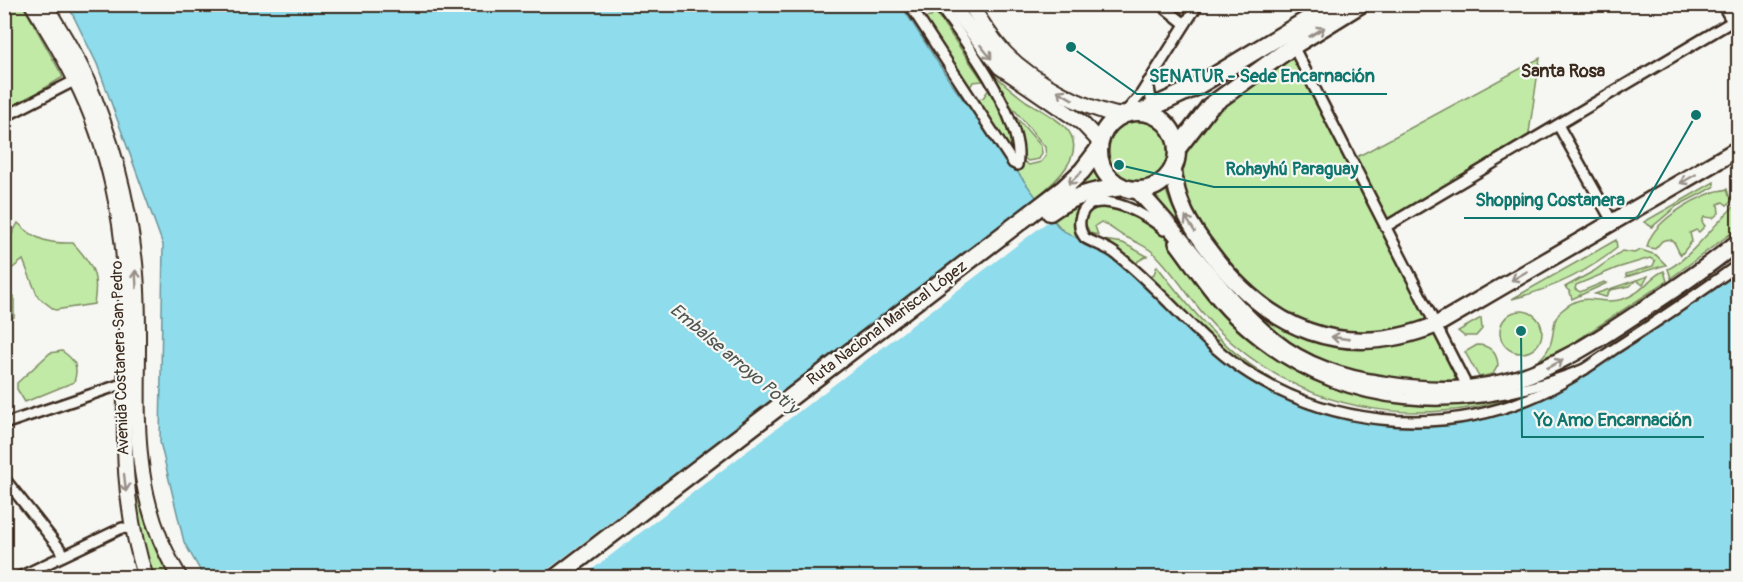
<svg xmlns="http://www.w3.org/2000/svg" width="1743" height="582" font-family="Pangolin,sans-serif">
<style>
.green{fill:#c0eaa6;stroke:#7e8a62;stroke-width:1.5}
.water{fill:#8edcec;stroke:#6d959a;stroke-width:1.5}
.pier{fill:#f6f6f2}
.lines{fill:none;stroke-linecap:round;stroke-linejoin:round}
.street-casing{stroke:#3b2a1e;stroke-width:14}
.secondary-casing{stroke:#3b2a1e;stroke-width:18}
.primary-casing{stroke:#3b2a1e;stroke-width:20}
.highway-casing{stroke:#3b2a1e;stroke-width:21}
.street{stroke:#f6f6f2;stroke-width:9}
.secondary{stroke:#f6f6f2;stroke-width:14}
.primary{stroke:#f6f6f2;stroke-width:15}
.highway{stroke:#f6f6f2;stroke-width:16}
.oneway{stroke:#989088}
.labels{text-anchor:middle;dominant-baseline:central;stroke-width:4.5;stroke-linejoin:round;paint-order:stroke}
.street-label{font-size:16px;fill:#3b2a1e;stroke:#f6f6f2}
.neighbourhood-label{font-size:18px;font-weight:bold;fill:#3b2a1e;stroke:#f6f6f2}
.water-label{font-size:18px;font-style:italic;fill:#505652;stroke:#f6f6f2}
.leader{fill:none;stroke:#0f766e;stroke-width:2}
.callout-dot{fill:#0f766e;stroke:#f6f6f2;stroke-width:2}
.callout-label{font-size:18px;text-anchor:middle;font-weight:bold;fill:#0f766e;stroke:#f6f6f2;stroke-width:4.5;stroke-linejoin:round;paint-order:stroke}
</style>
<rect width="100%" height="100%" fill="#f6f6f2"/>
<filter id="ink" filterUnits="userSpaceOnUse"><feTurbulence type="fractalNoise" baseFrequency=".0167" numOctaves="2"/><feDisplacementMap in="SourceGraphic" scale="12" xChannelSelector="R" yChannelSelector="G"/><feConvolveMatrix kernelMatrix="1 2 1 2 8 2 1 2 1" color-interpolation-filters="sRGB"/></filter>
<g filter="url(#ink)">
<g class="green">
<path d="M4,5H23L63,77L11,109L5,101Z"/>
<path d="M934,10L983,81L973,82L969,89L922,18L931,17Z"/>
<path d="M1293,46L1436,325L1378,340L1285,321L1195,232L1173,167L1177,149L1187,135Z"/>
<path d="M974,54C990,72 1007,87 1026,101C1039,109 1054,116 1065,127C1090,152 1055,183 1035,198L1013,168L1020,159L1029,165L1041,162L1046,156L1045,147L1008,102Z"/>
<path d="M1540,58L1529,133L1531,141L1387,226L1353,159Z"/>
<path d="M989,89L1007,121L1014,159L976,99L983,98Z"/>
<path d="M1008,108L1041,146L1042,153L1039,159L1028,161L1022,156Z"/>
<circle cx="1137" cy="151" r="33"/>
<path d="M1097,164L1109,183L1044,207Z"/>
<path d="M1714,182V187L1677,206L1652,227L1644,222Z"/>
<path d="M1165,186C1171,214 1190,234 1207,256C1251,314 1299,353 1376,348C1396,346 1415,339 1434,335L1457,374L1455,383L1422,386L1338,368L1288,343L1275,335L1225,287L1174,219L1150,197Z"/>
<path d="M1727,189L1729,196L1736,198L1727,205L1723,202L1718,204L1719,213L1713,218L1704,217L1702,222L1705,226L1699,232L1696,230L1690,233L1692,241L1681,255C1675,249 1677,235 1662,241L1655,249L1647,247C1652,222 1691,200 1714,192C1719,190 1722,191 1727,189Z"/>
<path d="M1738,203V228L1671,278L1668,269C1690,259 1716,221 1738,203Z"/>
<path d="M1089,205L1079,236L1084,243L1065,233L1052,218L1072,208Z"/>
<path d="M1104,206L1117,207L1157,227L1233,321L1409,403H1463L1547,387C1429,431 1310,420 1217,329C1194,306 1178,277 1156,255C1145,244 1132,241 1120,234C1114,230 1108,225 1101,222L1095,226L1098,235L1090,233L1084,221C1087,210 1093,208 1104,206Z"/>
<path d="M18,223C35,240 49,244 73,243C93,265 99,274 94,304L55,310L38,297L23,260L5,274V247Z"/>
<path d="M1090,238L1123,243L1147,256L1138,261L1136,266Z"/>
<path d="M1616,240L1617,248C1585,274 1551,289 1512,299Z"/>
<path d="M1641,250L1656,255L1666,265L1626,277V274L1653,266L1655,261L1650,258L1617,268L1576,285L1575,289L1580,292L1604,282L1607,283L1572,299L1570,292L1565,287L1594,271L1622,251L1634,253Z"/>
<path d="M1157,266C1197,318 1237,366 1299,393C1322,402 1346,408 1369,417L1289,392L1222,351L1149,277L1154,274Z"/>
<path d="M1664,271L1667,281L1570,345L1539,360C1560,342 1548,323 1561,311C1587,288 1597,307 1623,299C1645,292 1649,276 1664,271Z"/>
<path d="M1648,276L1643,285L1636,280L1630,286L1610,290L1606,297L1595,294Z"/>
<path d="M5,291L14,297V317L5,323Z"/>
<circle cx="1521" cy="332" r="21"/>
<path d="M1481,318L1482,329L1476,336H1464L1458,331Z"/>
<path d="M1477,345C1489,345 1497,352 1498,365L1493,374L1479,377L1465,352Z"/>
<path d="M62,351C75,360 79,366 74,382L25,402L17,389V383L50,353Z"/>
<path d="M128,455H132C139,498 146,540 170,577H151L136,523Z"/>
</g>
<path class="water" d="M68,5H901L951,83L1060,229L1117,259L1227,360L1333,414L1466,421L1519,408L1582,378L1738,270V577H204L184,542L160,442L163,245L97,64Z"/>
<path class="pier" d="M1038,196L1055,216L581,578L538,577Z"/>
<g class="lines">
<g class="street-casing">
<g id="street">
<path d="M909,4L1013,163L1017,165C1027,122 964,39 938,4"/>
<path d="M1160,4L1185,24"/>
<path d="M1722,4L1738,32"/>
<path d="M1293,46L1468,388"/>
<path d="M1148,82L1151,99L1160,119"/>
<path d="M1125,113L1141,94L1198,4"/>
<path d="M4,117L76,80"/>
<path d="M1558,125L1613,223"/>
<path d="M1387,226L1738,18"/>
<path d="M1164,230C1149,215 1087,181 1080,220C1079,227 1081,233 1085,238C1095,244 1108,247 1117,255C1161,289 1195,336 1241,368C1324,425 1435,437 1528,399C1559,387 1587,368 1614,349C1656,322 1698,294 1738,265"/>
<path d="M1174,243C1195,271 1214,301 1240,324C1340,415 1465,417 1585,369"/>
<path d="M4,424L125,383"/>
<path d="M4,478L64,554"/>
<path d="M17,578L122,528L132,529"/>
</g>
</g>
<g class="secondary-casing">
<g id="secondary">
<path d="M32,4C47,29 63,54 75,79C109,146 125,225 126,299C128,397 114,481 146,578"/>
<path d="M45,4C58,28 74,51 85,76C111,135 128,199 135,263C147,374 116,474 180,578"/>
<path d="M951,4L1000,67L1082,123L1099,141"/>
<path d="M970,4C981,21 991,39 1006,54C1034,82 1081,107 1120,116"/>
</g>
</g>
<g class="primary-casing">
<g id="primary">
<path d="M1173,167C1176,203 1190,226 1211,253C1269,330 1343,362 1436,325L1738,149"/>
<path d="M1137,190C1185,239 1220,297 1274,341C1303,365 1344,379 1382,384C1493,402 1545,375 1635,315C1671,292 1706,268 1738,242"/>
</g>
</g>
<g class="highway-casing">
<g id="highway">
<circle cx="1138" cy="151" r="39"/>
<path d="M1142,112L1196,87L1333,4"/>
<path d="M1177,149L1210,106L1293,46L1361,4"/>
<path d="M1050,212C1072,195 1095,191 1122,187"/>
<path d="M555,578L1064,188L1082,171L1098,150"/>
</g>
</g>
<use href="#street" class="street"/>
<use href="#secondary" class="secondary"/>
<use href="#primary" class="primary"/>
<use href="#highway" class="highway"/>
</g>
<defs><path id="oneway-shaft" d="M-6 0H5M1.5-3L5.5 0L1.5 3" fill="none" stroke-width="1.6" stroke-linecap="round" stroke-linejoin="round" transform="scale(1.5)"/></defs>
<g class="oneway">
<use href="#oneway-shaft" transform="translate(1317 32) rotate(-31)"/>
<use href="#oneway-shaft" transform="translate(986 52) rotate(51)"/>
<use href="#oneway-shaft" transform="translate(1065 95) rotate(-149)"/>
<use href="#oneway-shaft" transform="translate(1075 178) rotate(137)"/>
<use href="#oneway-shaft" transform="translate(1688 179) rotate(150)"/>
<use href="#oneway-shaft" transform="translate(1190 224) rotate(-122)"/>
<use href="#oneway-shaft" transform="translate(1519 276) rotate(150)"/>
<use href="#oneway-shaft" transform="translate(136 279) rotate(-93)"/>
<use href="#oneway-shaft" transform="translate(1340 338) rotate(-172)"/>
<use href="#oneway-shaft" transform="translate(1555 364) rotate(-27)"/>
<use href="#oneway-shaft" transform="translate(125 483) rotate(84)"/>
</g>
</g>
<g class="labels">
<g class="street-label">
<text transform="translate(887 323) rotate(-37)">Ruta Nacional Mariscal López</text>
<text transform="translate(120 358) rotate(-92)">Avenida Costanera San Pedro</text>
</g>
<g class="neighbourhood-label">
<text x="1563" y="71">Santa Rosa</text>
</g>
<g class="water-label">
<text transform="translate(734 359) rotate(40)">Embalse arroyo Poti'y</text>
</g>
</g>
<path class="leader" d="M1071 47L1137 94H1387M1119 165L1214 187H1371M1696 115L1637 218H1464M1521 331L1522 437H1704"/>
<g class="callout-dot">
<circle cx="1071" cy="47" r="6"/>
<circle cx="1119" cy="165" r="6"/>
<circle cx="1696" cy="115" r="6"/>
<circle cx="1521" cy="331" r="6"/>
</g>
<g class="callout-label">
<text x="1262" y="82">SENATUR - Sede Encarnación</text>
<text x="1292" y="175">Rohayhú Paraguay</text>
<text x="1550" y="206">Shopping Costanera</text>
<text x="1613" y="426">Yo Amo Encarnación</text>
</g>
<rect width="1743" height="582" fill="none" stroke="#f6f6f2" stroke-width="24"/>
<rect x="12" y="12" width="1719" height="558" fill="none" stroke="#3b2a1e" stroke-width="2" filter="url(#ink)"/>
</svg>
